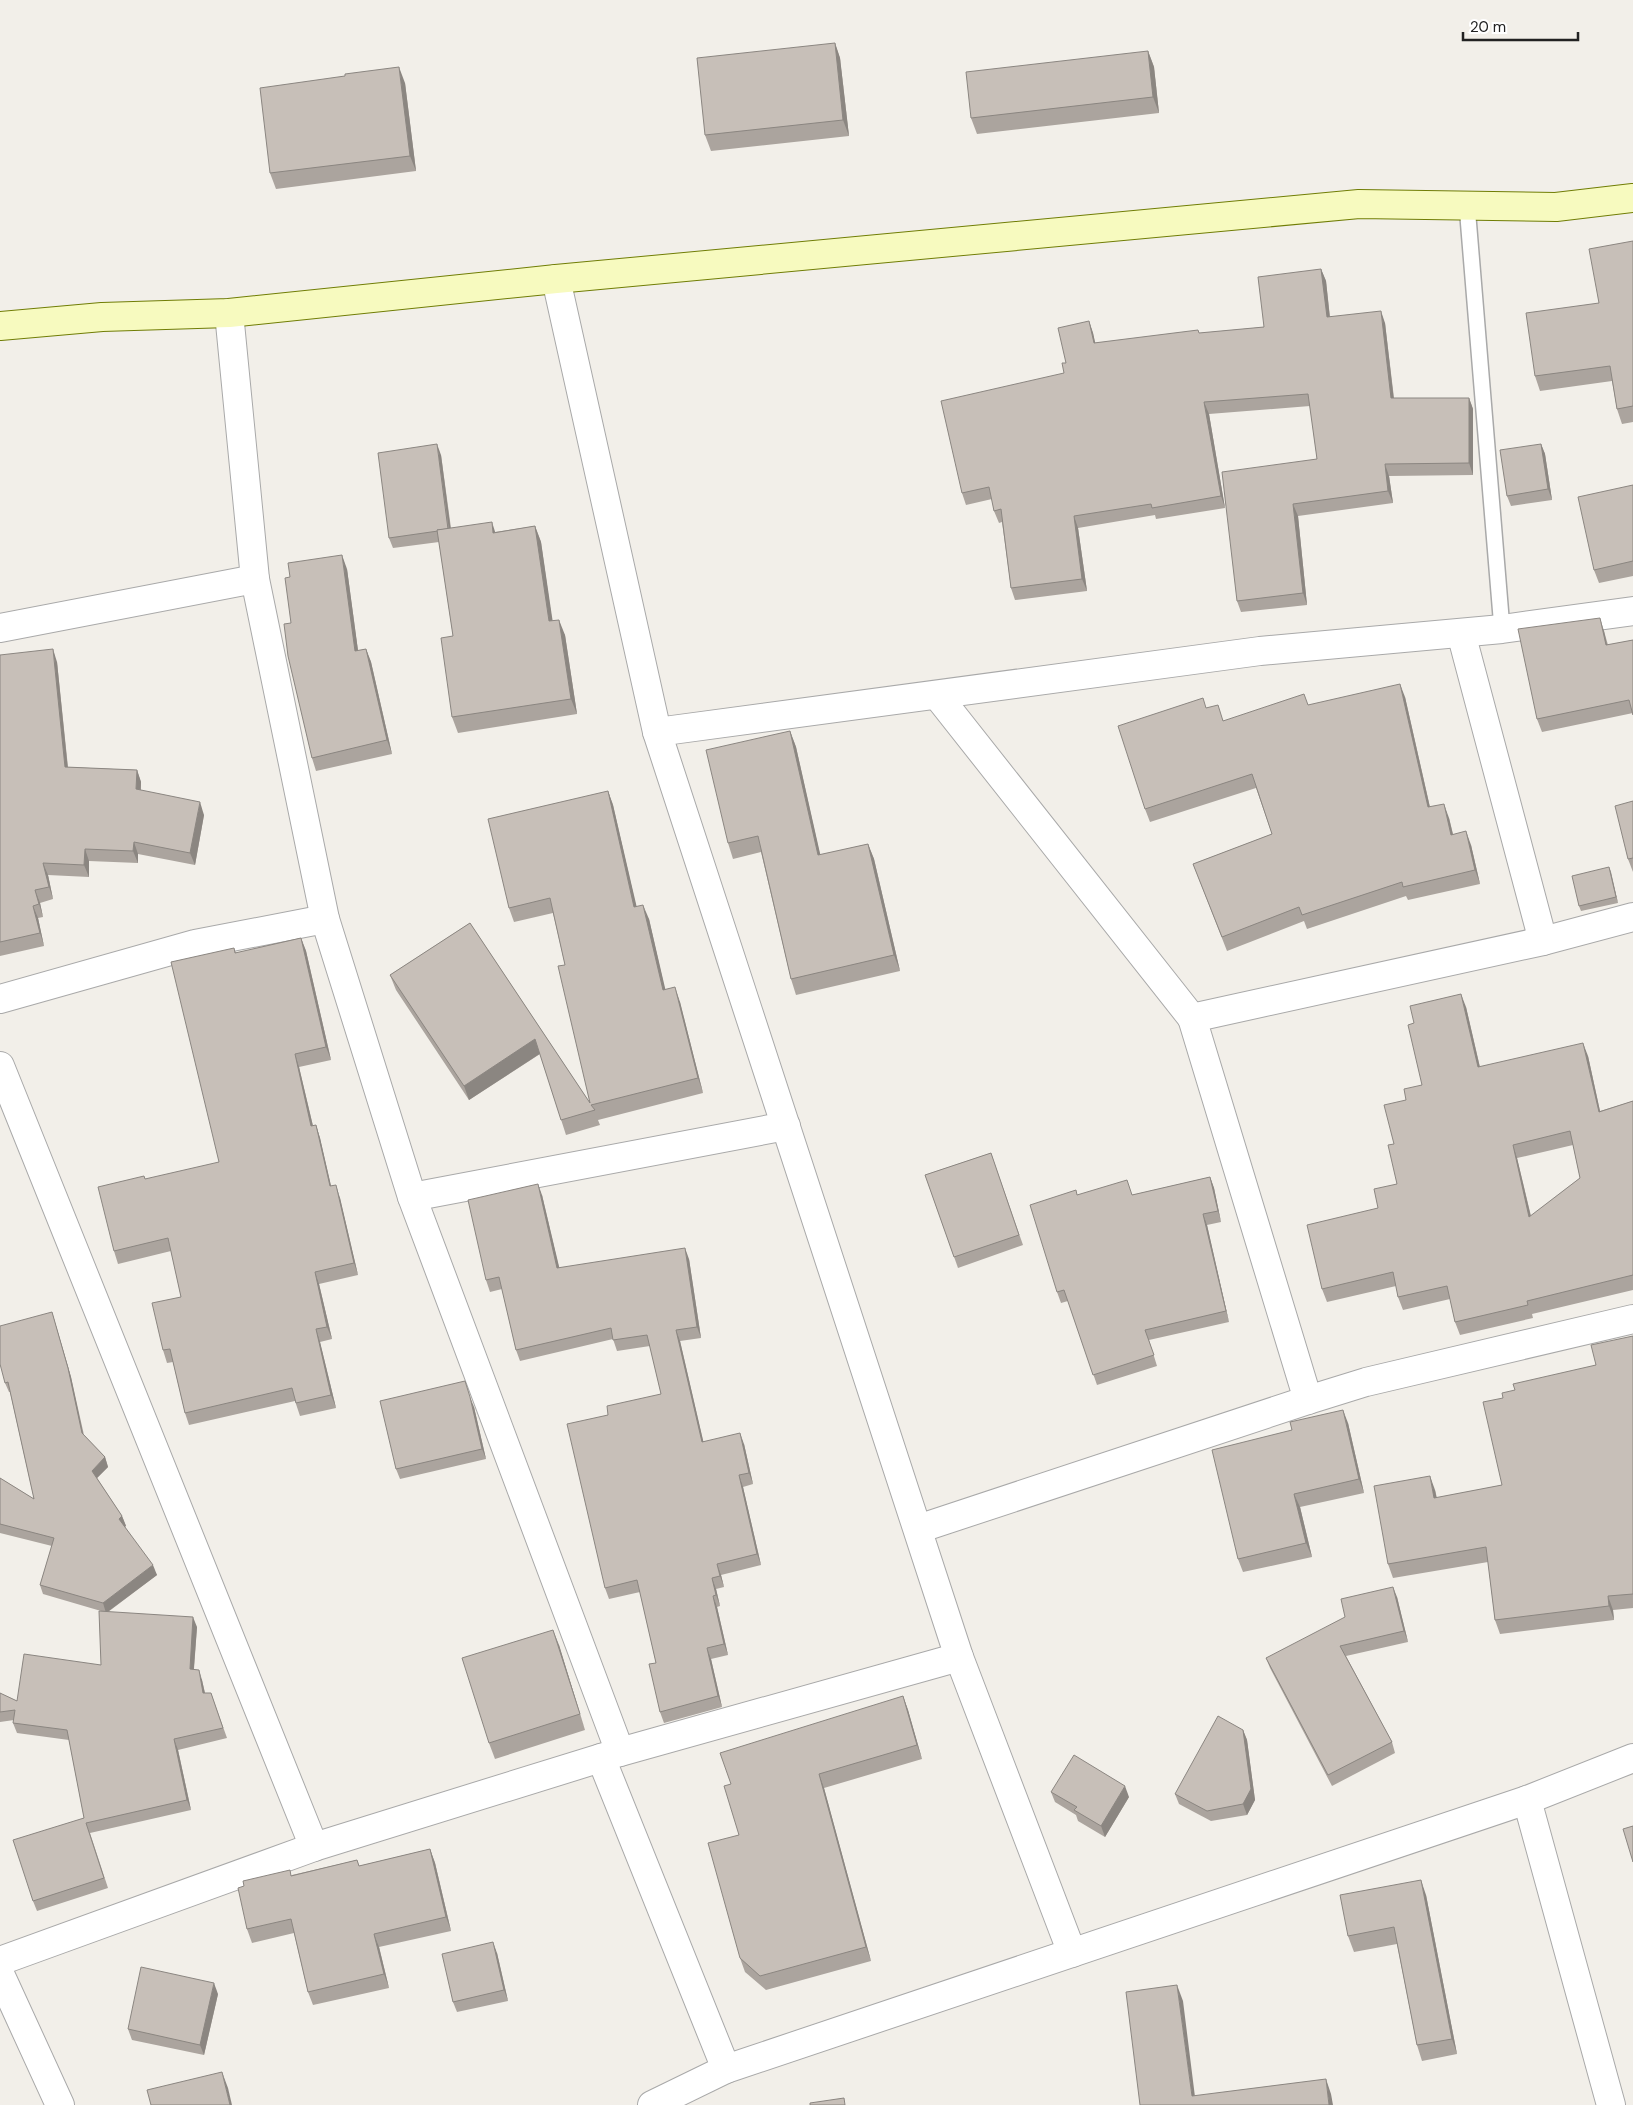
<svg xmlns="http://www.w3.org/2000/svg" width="1633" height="2105" font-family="'DM Sans',sans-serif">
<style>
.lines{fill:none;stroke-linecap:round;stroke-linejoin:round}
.lane-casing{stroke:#a9a9a9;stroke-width:18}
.street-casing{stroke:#a9a9a9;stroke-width:30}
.secondary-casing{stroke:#707d05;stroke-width:30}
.lane{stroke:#fff;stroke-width:15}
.street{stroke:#fff;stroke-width:28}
.secondary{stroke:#f7fabf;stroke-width:28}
.wall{fill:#aba49e;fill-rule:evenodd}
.shaded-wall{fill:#8b8681}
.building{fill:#c7bfb8;stroke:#8b8681;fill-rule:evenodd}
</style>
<rect width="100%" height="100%" fill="#f2efe9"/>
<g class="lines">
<g class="lane-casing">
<path id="lane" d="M1467,205L1502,629"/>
</g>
<g class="street-casing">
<g id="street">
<path d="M556,279L657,732L959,1657L1072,1953"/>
<path d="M0,628L255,579"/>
<path d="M1461,633L1543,941"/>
<path d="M937,695L1192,1018L1543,941L1633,917"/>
<path d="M657,732L1260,651L1502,629L1633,611"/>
<path d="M325,919L412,1197L620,1752"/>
<path d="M0,999L195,944L325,919L255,579L229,313"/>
<path d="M1192,1018L1308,1400"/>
<path d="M0,1066L314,1847"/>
<path d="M412,1197L786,1126"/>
<path d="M918,1529L1308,1400L1366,1382L1633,1319"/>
<path d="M601,1758L726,2069"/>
<path d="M1527,1800L1611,2105"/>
<path d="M0,1961L314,1847L620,1752L959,1657"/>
<path d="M0,1974L60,2105"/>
<path d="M652,2105L726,2069L1527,1800L1633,1758"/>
</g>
</g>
<g class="secondary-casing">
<path id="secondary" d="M0,326L102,317L229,313L556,279L1359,204L1556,207L1633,198"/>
</g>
<use href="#lane" class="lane"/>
<use href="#street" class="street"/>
<use href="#secondary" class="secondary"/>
</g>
<g class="wall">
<path d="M835,43L840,58L849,136L711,151L705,135Z"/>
<path d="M1148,51L1154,67L1159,113L977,134L971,118Z"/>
<path d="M405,83L416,171L276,189L270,173Z"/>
<path d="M1633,241V422L1622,424L1617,409L1612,381L1540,391L1535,376L1599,303Z"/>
<path d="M1321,269L1326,281L1330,317L1385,323L1394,398H1469L1473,409V475L1389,476L1393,503L1298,516L1307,605L1241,612L1237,601L1317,459L1310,406L1209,414L1225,508L1156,519L1155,515L1078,528L1087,591L1015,600L1011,588L1002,522L999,523L994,511L992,499L966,505L962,493L1064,373L1066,363L1089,321L1093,333L1095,343L1264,327Z"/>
<path d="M1541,444L1545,454L1552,500L1511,506L1507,496Z"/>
<path d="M441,455L451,528L495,532L535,526L541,542L552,621L565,635L577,714L458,733L452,717L453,636L439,542L393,548L389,538Z"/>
<path d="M1633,485V576L1599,583L1594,570Z"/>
<path d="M347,569L358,651L366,649L371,662L392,754L316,771L312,758L291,623Z"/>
<path d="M1604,631L1608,645L1633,640V713L1542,732L1537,719Z"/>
<path d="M0,655L57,662L68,767L137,770L141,782V790L204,815L195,865L138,854V863L89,861V877L48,875L53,899L40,903L43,917L38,918L44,946L0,956Z"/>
<path d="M1405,697L1430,807L1449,818L1453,834L1471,845L1480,884L1408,900L1406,896L1307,929L1304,921L1227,951L1193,864L1272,834L1256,788L1150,822L1145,809L1206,708L1224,721L1308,705Z"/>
<path d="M790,731L796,747L820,855L868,844L874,859L900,971L796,995L791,979L761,852L733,859L728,843Z"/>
<path d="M608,791L613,805L636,906L649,919L665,990L680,1002L703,1093L598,1120L600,1125L566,1135L540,1054L469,1100L396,990L390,975L470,923L590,1103L565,965L553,913L514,922L509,908Z"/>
<path d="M1633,801V872L1628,859Z"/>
<path d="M1609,867L1618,903L1581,911L1579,906Z"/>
<path d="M301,938L306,951L331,1060L299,1067L313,1126L316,1125L320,1138L331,1186L340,1198L358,1275L319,1284L332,1339L320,1342L336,1408L300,1416L295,1401L189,1425L185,1413L173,1362L167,1363L163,1350L181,1297L171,1251L118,1264L114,1251L219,1162L234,948L236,953Z"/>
<path d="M1466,1007L1480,1067L1588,1056L1600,1111L1633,1101V1290L1532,1314L1533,1318L1460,1335L1455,1322L1450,1299L1403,1310L1398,1297L1396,1286L1327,1302L1322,1289L1378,1208L1397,1184L1394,1144L1406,1100L1422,1085ZM1573,1145L1580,1178L1531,1216L1517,1158Z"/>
<path d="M991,1153L1023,1245L958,1268L925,1175Z"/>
<path d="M1210,1177L1214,1188L1221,1222L1207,1225L1229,1322L1149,1340L1157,1366L1097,1385L1068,1301L1061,1303L1057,1292L1077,1195H1132Z"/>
<path d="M542,1195L559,1268L689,1259L701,1338L680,1341L703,1441L744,1444L753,1484L743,1487L761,1565L721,1575L724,1587L716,1589L720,1606L717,1607L728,1655L711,1659L722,1707L664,1723L660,1712L656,1663L640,1592L609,1599L605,1588L608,1415L661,1394L650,1346L617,1351L613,1339L520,1361L516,1350L502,1289L490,1292L486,1280Z"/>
<path d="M52,1312L71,1377L84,1435L105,1457L108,1467L97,1478L122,1516L126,1526L125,1527L157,1575L108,1612L197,1627L194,1669L202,1680L205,1693H211L227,1738L178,1750L191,1810L90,1833L108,1888L37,1911L33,1901L84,1818L69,1740L17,1733L13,1723L14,1720L0,1722V1693L17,1701L101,1665V1611L43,1594L40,1585L52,1546L0,1533V1478L34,1499L10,1392H9L5,1383Z"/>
<path d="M1633,1336V1608L1613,1610L1614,1620L1500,1634L1495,1620L1488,1562L1393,1578L1388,1564L1435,1490L1437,1498L1502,1485L1503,1398L1515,1390L1596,1365Z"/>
<path d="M474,1407L486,1459L400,1479L396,1469Z"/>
<path d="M1348,1423L1364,1493L1300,1507L1312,1557L1243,1572L1238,1559Z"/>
<path d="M1397,1597L1408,1642L1346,1656L1392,1742L1395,1753L1332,1786L1270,1668L1266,1658Z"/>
<path d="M559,1645L585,1730L495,1759L489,1743Z"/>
<path d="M903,1696L908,1710L922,1759L824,1788L871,1961L766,1990L745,1972L740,1958L739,1835Z"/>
<path d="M1243,1730L1247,1740L1255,1800L1247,1815L1211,1821L1179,1804L1175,1794Z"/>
<path d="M1051,1792L1129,1797L1105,1837L1078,1821L1076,1815L1055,1802Z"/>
<path d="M430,1849L435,1863L451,1931L379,1947L389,1988L313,2005L308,1992L294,1933L252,1943L247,1929L292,1875L357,1860L359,1866Z"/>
<path d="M1426,1895L1457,2054L1422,2061L1417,2045L1397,1944L1354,1952L1348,1936Z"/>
<path d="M497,1953L508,2001L457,2012L453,2002Z"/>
<path d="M218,1994L204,2055L132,2040L128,2029Z"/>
</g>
<g class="shaded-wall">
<path d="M835,43L840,58L849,136L843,120Z"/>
<path d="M1148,51L1154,67L1159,113L1153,97Z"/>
<path d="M399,67L405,83L416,171L410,156Z"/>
<path d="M1321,269L1326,281L1331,329L1327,317Z"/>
<path d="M1381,311L1385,323L1395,410L1391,398Z"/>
<path d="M1089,321L1093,333L1098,355L1094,343Z"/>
<path d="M1469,398L1473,409V475L1469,463Z"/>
<path d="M1204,402L1209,414L1225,508L1221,496Z"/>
<path d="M437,444L441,455L452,540L449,530Z"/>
<path d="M1541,444L1545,454L1552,500L1548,489Z"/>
<path d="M1385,464L1389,476L1393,503L1388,491Z"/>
<path d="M1293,504L1298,516L1307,605L1303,593Z"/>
<path d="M1074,516L1078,528L1087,591L1082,579Z"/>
<path d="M492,522L497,538L493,533Z"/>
<path d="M535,526L541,542L555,637L549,621Z"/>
<path d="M342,555L347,569L360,665L355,651Z"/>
<path d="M1600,618L1604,631L1610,659L1606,645Z"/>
<path d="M559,620L565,635L577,714L571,699Z"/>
<path d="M53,649L57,662L69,780L65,767Z"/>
<path d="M366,649L371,662L392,754L387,740Z"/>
<path d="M1400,684L1405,697L1433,821L1428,807Z"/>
<path d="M790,731L796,747L824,871L818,855Z"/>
<path d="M137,770L141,782L140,802L136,789Z"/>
<path d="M608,791L613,805L640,921L634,907Z"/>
<path d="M200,802L204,815L195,865L190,853Z"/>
<path d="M1444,804L1449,818L1456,848L1451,835Z"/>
<path d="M1466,831L1471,845L1480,884L1475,870Z"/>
<path d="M134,842L138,854V863L133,851Z"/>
<path d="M868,844L874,859L900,971L894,955Z"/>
<path d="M85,849L89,861V877L84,865Z"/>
<path d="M43,863L48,875L53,899L49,887Z"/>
<path d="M1609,867L1611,872L1618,903L1616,897Z"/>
<path d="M35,890L40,903L43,917L39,904Z"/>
<path d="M643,905L649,919L669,1005L663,990Z"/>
<path d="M33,906L38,918L44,946L40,933Z"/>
<path d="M301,938L306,951L331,1060L326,1047Z"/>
<path d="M675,987L680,1002L703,1093L698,1078Z"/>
<path d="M1461,994L1466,1007L1483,1081L1478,1067Z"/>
<path d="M535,1039L541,1053L469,1100L464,1086Z"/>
<path d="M1583,1043L1588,1056L1603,1125L1599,1112Z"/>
<path d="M295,1054L299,1067L316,1139L311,1126Z"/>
<path d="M316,1125L320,1138L334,1199L330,1186Z"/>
<path d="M1513,1145L1517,1158L1534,1230L1529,1217Z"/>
<path d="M1210,1177L1214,1188L1221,1222L1218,1211Z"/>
<path d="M538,1184L542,1195L562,1279L557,1268Z"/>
<path d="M336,1185L340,1198L358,1275L354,1263Z"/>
<path d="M1203,1214L1207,1225L1229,1322L1226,1311Z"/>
<path d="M685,1248L689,1259L701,1338L697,1327Z"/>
<path d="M315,1272L319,1284L332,1339L327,1327Z"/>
<path d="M52,1312L71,1377L85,1443L82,1433Z"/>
<path d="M316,1329L320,1342L336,1408L331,1395Z"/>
<path d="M676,1330L680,1341L706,1453L702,1442Z"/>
<path d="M470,1397L474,1407L486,1459L482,1449Z"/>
<path d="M1343,1410L1348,1423L1364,1493L1359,1479Z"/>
<path d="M740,1433L744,1444L753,1484L749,1473Z"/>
<path d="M105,1457L108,1467L95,1480L92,1471Z"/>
<path d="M739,1475L743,1487L761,1565L757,1554Z"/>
<path d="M1430,1476L1435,1490L1439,1512L1434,1498Z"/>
<path d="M1294,1494L1300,1507L1312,1557L1306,1543Z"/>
<path d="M122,1516L126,1526L122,1528L119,1519Z"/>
<path d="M717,1564L721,1575L724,1587L720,1576Z"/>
<path d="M153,1565L157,1575L106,1613L103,1603Z"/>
<path d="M712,1578L716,1589L720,1606L716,1595Z"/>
<path d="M1393,1587L1397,1597L1408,1642L1404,1631Z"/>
<path d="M713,1596L717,1607L728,1655L724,1644Z"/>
<path d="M1608,1596L1613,1610L1614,1620L1609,1606Z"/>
<path d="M193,1617L197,1627L193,1679L190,1669Z"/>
<path d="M553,1630L559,1645L585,1730L580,1714Z"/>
<path d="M707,1648L711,1659L722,1707L718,1696Z"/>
<path d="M199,1670L202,1680L207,1703L203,1693Z"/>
<path d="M903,1696L908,1710L922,1759L917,1745Z"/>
<path d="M1243,1730L1247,1740L1255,1800L1247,1815L1243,1804Z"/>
<path d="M174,1739L178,1750L191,1810L187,1800Z"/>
<path d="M819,1774L824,1788L871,1961L866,1947Z"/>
<path d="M1125,1786L1129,1797L1105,1837L1101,1826Z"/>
<path d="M430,1849L435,1863L451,1931L446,1917Z"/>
<path d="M1421,1880L1426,1895L1457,2054L1452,2039Z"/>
<path d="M374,1934L379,1947L389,1988L384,1974Z"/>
<path d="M493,1942L497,1953L508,2001L504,1990Z"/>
<path d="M214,1983L218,1994L204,2055L200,2045Z"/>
<path d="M1177,1985L1183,2001L1196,2105L1192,2096Z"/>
<path d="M222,2072L228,2088L232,2105H230Z"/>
<path d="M1326,2079L1331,2094L1333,2105H1329Z"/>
</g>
<g class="building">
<path d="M835,43L843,120L705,135L697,58Z"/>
<path d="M1148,51L1153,97L971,118L966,72Z"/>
<path d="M399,67L410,156L270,173L260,88L345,76V74Z"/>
<path d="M1633,241V406L1617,409L1610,366L1535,376L1526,313L1599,303L1589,249Z"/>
<path d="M1321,269L1327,317L1381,311L1391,398H1469V463L1385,464L1388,491L1293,504L1303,593L1237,601L1222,472L1317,459L1308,394L1204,402L1221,496L1152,508L1151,504L1074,516L1082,579L1011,588L1001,509L994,511L989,487L962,493L941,401L1064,373L1062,363H1066L1058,328L1089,321L1094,343L1198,330L1199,333L1264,327L1258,277Z"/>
<path d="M437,444L448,529L437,530L438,531L389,538L378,453Z"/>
<path d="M1541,444L1548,489L1507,496L1500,450Z"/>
<path d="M1633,485V561L1594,570L1578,497Z"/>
<path d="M492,522L493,533L535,526L549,621L559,620L571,699L452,717L441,638L453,636L437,530Z"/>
<path d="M342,555L355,651L366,649L387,740L312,758L288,656L284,624L291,623L285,578L290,577L288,563Z"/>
<path d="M1600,618L1606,645L1633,640V715L1629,700L1537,719L1518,629Z"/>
<path d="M53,649L65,767L137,770L136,789L200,802L190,853L134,842L133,851L85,849L84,865L43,863L49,887L35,890L39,904L33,906L40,933L0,942V655Z"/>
<path d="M1400,684L1428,807L1444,804L1451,835L1466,831L1475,870L1403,887L1402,882L1302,915L1299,907L1222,937L1193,864L1272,834L1252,774L1145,809L1118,726L1203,698L1206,708L1218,705L1223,721L1304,694L1308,705Z"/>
<path d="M790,731L818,855L868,844L894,955L791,979L758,836L728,843L706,750Z"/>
<path d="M608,791L634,907L643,905L663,990L675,987L698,1078L591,1105L595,1110L561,1120L535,1039L464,1086L390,975L470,923L590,1103L558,966L565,965L550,898L509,908L488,819Z"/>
<path d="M1633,801V858L1628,859L1615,806Z"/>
<path d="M1609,867L1616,897L1579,906L1572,876Z"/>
<path d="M301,938L326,1047L295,1054L311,1126L316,1125L330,1186L336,1185L354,1263L315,1272L327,1327L316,1329L331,1395L296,1403L292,1388L185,1413L170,1349L163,1350L152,1303L181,1297L168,1238L114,1251L98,1187L144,1176L145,1179L219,1162L171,962L234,948L235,953Z"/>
<path d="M1461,994L1478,1067L1583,1043L1599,1112L1633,1101V1275L1527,1301L1528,1305L1455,1322L1447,1286L1398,1297L1393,1272L1322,1289L1307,1225L1378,1208L1374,1189L1397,1184L1388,1145L1394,1144L1384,1105L1406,1100L1404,1089L1422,1085L1408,1025L1414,1023L1410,1006ZM1570,1131L1580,1178L1529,1217L1513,1145Z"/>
<path d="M991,1153L1019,1235L954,1257L925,1175Z"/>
<path d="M1210,1177L1218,1211L1203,1214L1226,1311L1145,1330L1154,1355L1093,1375L1064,1290L1057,1292L1030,1205L1076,1190L1077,1195L1127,1180L1132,1195Z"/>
<path d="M538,1184L557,1268L685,1248L697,1327L676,1330L702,1442L740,1433L749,1473L739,1475L757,1554L717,1564L720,1576L712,1578L716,1595L713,1596L724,1644L707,1648L718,1696L660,1712L649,1664L656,1663L637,1580L605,1588L567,1424L608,1415L607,1406L661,1394L647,1335L613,1340L611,1328L516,1350L499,1277L486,1280L468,1200Z"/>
<path d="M52,1312L68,1368L82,1433L105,1457L92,1471L122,1516L119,1519L153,1565L103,1603L40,1585L54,1538L0,1524V1478L34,1499L8,1382L5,1383L0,1364V1326Z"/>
<path d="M1633,1336V1594L1608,1596L1609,1606L1495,1620L1486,1547L1388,1564L1374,1486L1430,1476L1434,1498L1502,1485L1483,1402L1503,1398L1502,1393L1515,1390L1513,1384L1596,1365L1591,1345Z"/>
<path d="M465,1381L470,1397L482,1449L396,1469L380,1401Z"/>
<path d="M1343,1410L1359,1479L1294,1494L1306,1543L1238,1559L1212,1450L1292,1430L1290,1422Z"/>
<path d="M1393,1587L1404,1631L1340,1646L1392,1742L1328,1775L1266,1658L1345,1617L1341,1599Z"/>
<path d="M99,1611L193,1617L190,1669L199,1670L203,1693H211L223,1728L174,1739L187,1800L86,1823L104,1878L33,1901L13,1840L84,1818L67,1730L13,1723L15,1710L0,1712V1693L17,1701L24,1654L101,1665Z"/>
<path d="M553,1630L580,1714L489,1743L462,1658Z"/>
<path d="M903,1696L917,1745L819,1774L866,1947L760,1976L740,1958L708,1843L739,1835L724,1786L731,1784L720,1753Z"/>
<path d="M1218,1716L1243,1730L1251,1789L1243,1804L1207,1811L1175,1794Z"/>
<path d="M1074,1755L1125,1786L1101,1826L1074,1810L1077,1807L1051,1792Z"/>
<path d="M1633,1826V1862L1623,1829Z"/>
<path d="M430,1849L446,1917L374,1934L384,1974L308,1992L291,1919L247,1929L238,1888L244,1886L243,1881L290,1870L291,1876L357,1860L359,1866Z"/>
<path d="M1421,1880L1452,2039L1417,2045L1394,1927L1348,1936L1340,1895Z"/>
<path d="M493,1942L504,1990L453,2002L442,1954Z"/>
<path d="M141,1967L214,1983L200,2045L128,2029Z"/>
<path d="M1177,1985L1192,2096L1326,2079L1329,2105H1140L1126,1992Z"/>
<path d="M222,2072L230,2105H151L147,2090Z"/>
<path d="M844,2098L845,2105H810V2103Z"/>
</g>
<path d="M1463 32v8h115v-8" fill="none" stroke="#222222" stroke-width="2.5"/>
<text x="1470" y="32" font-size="15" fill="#222222" stroke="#ffffff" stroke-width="4" paint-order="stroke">20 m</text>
</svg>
